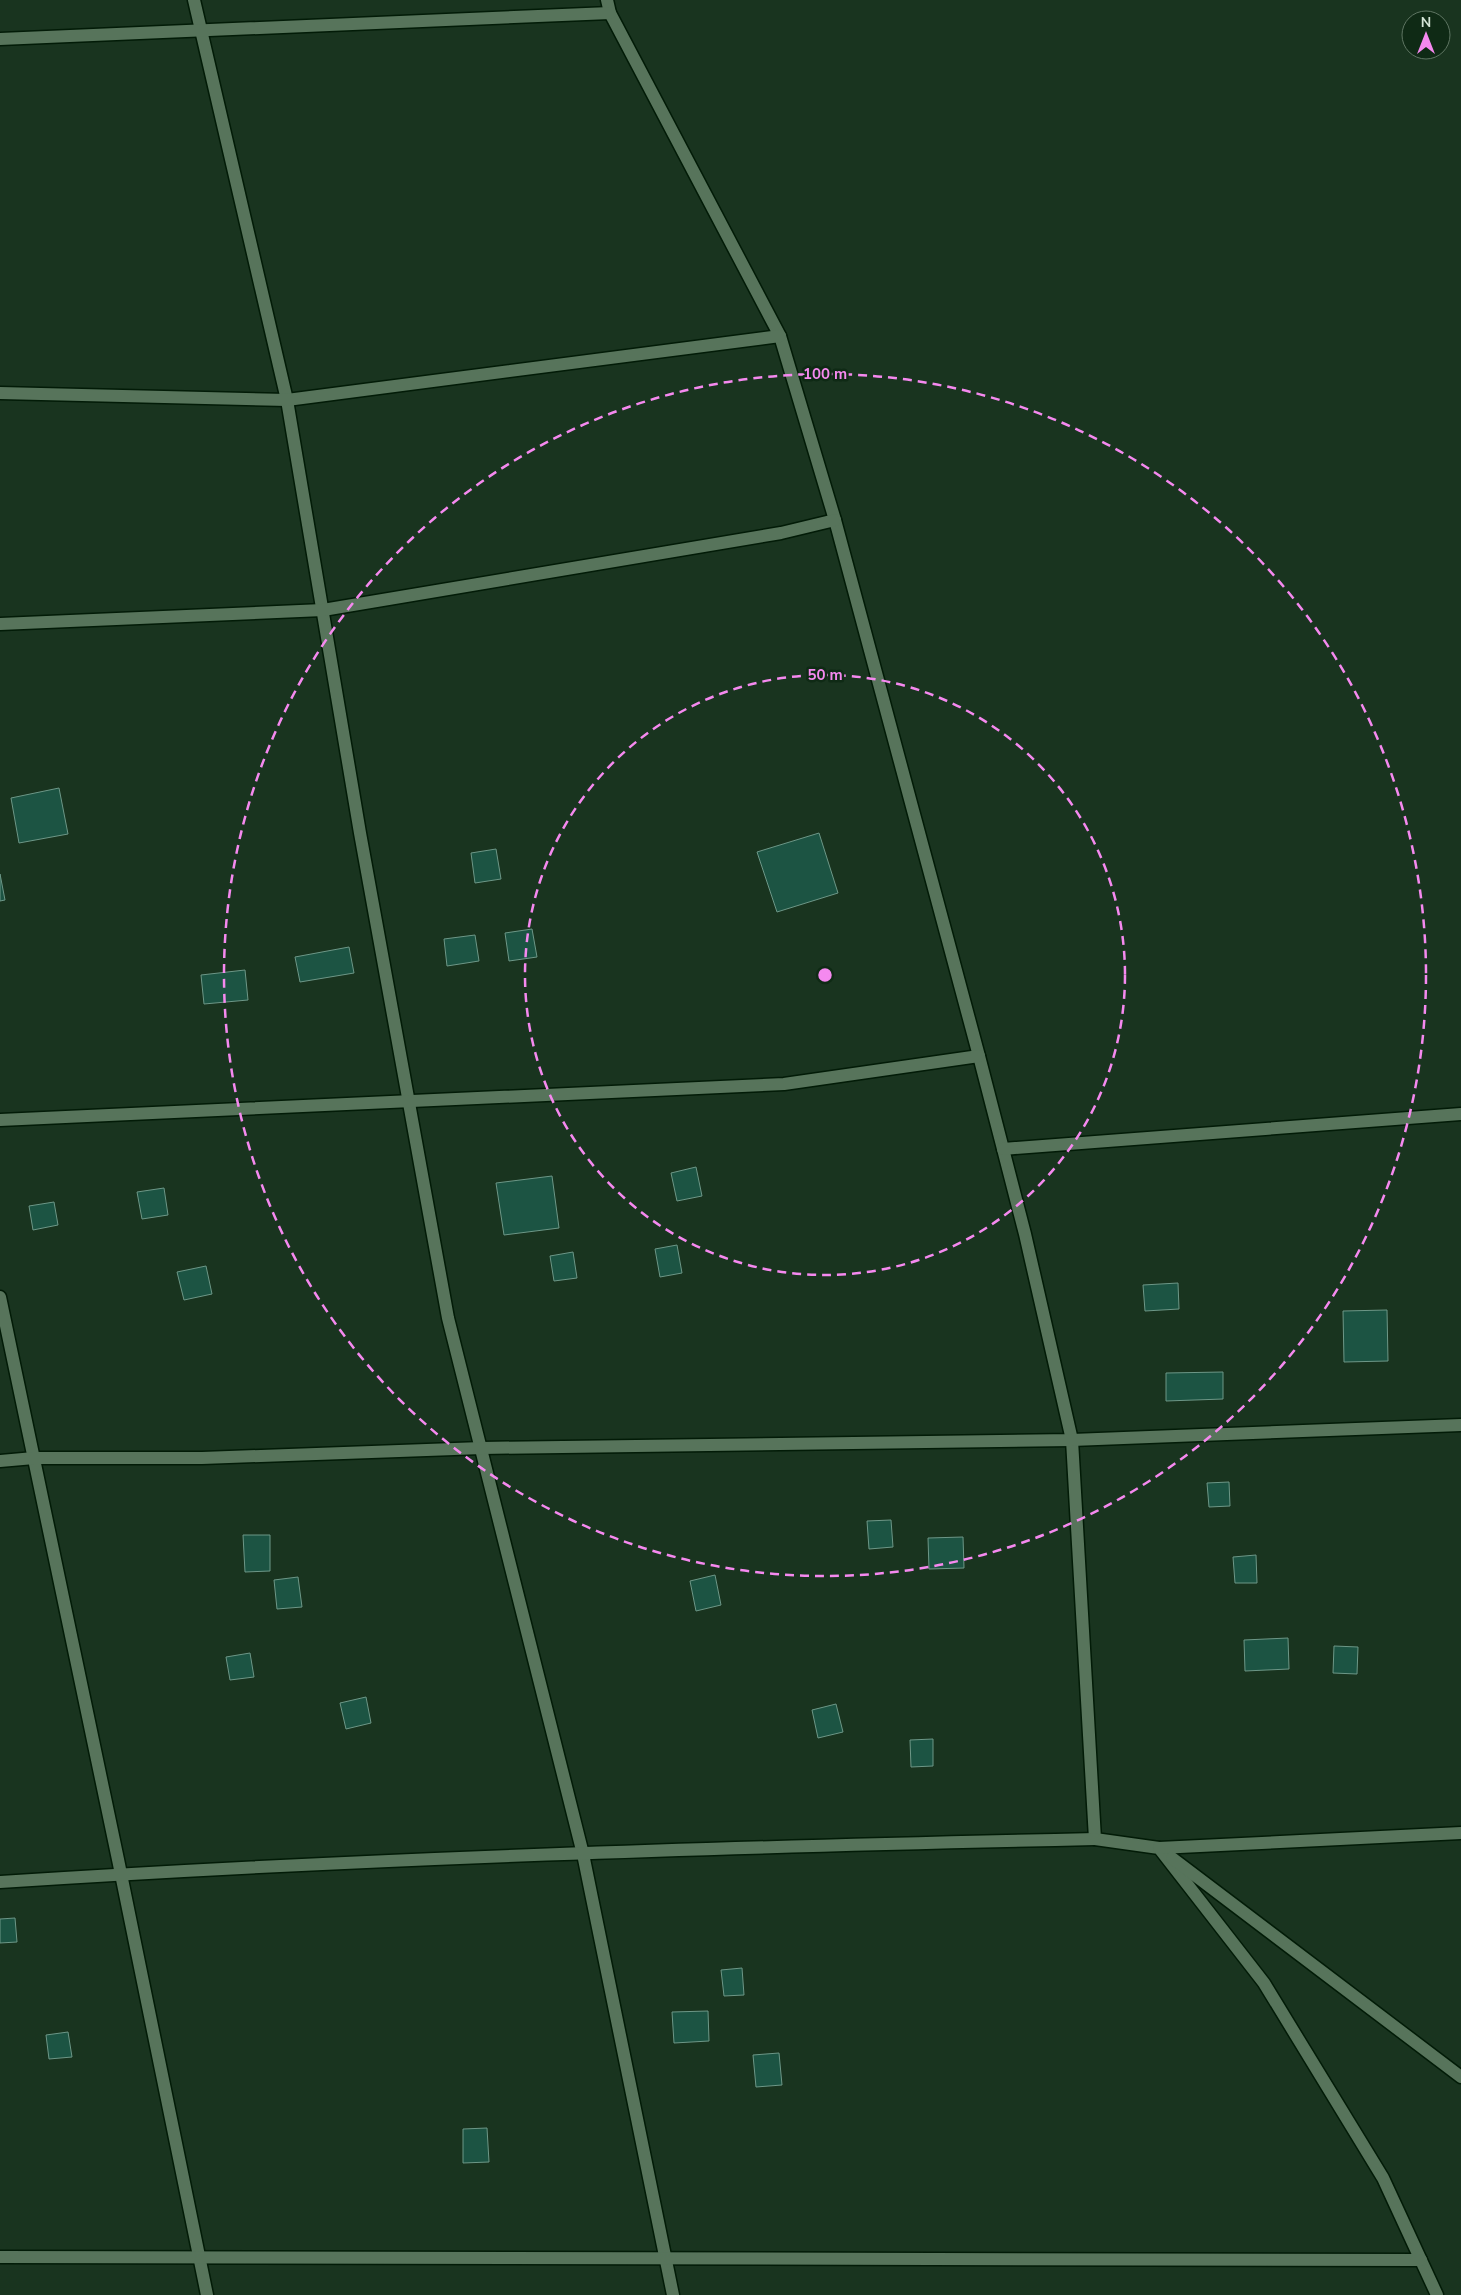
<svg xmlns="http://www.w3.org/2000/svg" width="1461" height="2295" font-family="'Nunito Sans',sans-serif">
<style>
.building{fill:#1c5443;stroke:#6d9787}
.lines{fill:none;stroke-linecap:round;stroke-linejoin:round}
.minor-casing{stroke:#021b07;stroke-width:15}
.minor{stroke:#57745b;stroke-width:12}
.ring{fill:none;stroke:#f589ef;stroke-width:2.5;stroke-dasharray:9 6}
.centre{fill:#f589ef;stroke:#0f2a15;stroke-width:2.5}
.ring-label{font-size:15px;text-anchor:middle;font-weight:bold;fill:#f589ef;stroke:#0f2a15;stroke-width:5;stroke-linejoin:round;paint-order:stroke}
</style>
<rect width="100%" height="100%" fill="#19341f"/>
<g class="building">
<path d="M59,788L68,834L19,843L11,798Z"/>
<path d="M819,833L838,893L777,912L757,852Z"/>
<path d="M496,849L501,879L475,883L471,853Z"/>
<path d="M0,874L5,900L0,901Z"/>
<path d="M532,929L537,957L509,961L505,933Z"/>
<path d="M475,935L479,961L447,966L444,939Z"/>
<path d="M349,947L354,973L300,982L295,957Z"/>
<path d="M245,970L248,1000L204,1004L201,975Z"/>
<path d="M696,1167L702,1196L677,1201L671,1173Z"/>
<path d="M552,1176L559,1228L504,1235L496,1183Z"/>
<path d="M164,1188L168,1215L142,1219L137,1192Z"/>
<path d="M54,1202L58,1225L33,1230L29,1206Z"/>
<path d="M677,1245L682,1273L660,1277L655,1249Z"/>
<path d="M573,1252L577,1278L554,1281L550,1256Z"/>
<path d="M206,1266L212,1294L184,1300L177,1272Z"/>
<path d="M1178,1283L1179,1309L1145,1311L1143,1285Z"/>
<path d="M1387,1310L1388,1361L1344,1362L1343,1311Z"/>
<path d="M1223,1372V1399L1166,1401V1373Z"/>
<path d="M1229,1482L1230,1506L1209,1507L1207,1483Z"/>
<path d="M891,1520L893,1547L869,1549L867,1521Z"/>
<path d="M243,1535H270V1571L245,1572Z"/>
<path d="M963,1537L964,1568L929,1569L928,1538Z"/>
<path d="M1256,1555L1257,1583H1235L1233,1557Z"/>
<path d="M715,1575L721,1605L696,1611L690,1581Z"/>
<path d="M298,1577L302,1607L277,1609L274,1580Z"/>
<path d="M1288,1638L1289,1669L1245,1671L1244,1640Z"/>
<path d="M1334,1646L1358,1647L1357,1674L1333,1673Z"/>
<path d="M250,1653L254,1677L230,1680L226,1657Z"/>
<path d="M366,1697L371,1723L346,1729L340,1703Z"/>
<path d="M836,1704L843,1732L818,1738L812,1710Z"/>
<path d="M933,1739V1766L911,1767L910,1740Z"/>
<path d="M15,1918L17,1942L0,1943V1919Z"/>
<path d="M742,1968L744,1995L724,1996L721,1970Z"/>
<path d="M708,2011L709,2041L674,2043L672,2012Z"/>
<path d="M68,2032L72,2057L49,2059L46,2035Z"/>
<path d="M779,2053L782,2085L756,2087L753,2055Z"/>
<path d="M487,2128L489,2162L463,2163V2129Z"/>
</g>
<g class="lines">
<g class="minor-casing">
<g id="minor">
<path d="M194,0L287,400L360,833L448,1318L583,1854L673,2295"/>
<path d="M607,0L610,13L780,336L835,520L979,1056L1025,1234L1072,1440L1095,1839L1159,1848L1264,1983L1383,2178L1437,2295"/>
<path d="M0,39L610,13"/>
<path d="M0,393L287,400L780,336"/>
<path d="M0,624L323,610L781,533L835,520"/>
<path d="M0,1120L784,1084L979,1056"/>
<path d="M1003,1149L1461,1114"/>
<path d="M0,1297C69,1629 141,1962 207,2295"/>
<path d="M0,1461L34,1458H202L482,1448L1072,1440L1461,1425"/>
<path d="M1159,1848L1461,1833"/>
<path d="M1172,1858L1461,2077"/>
<path d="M0,1882C364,1858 730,1847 1095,1839"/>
<path d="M0,2257L1421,2260"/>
</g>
</g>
<use href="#minor" class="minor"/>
</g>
<g class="ring">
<circle cx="825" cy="975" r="300"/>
<circle cx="825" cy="975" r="601"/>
</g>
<circle cx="825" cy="975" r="8" class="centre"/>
<g class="ring-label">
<text x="825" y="379">100 m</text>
<text x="825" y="680">50 m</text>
</g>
<g transform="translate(1426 35)"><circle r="24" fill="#0f2a15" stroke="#5e7562"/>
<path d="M0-4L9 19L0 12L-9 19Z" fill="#f589ef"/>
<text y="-8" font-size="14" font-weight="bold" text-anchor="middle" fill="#d4e5d6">N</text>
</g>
</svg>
